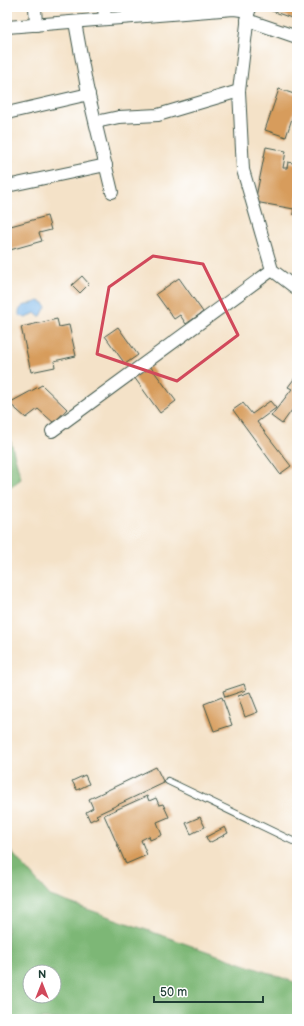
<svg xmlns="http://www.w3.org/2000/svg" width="304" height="1026" font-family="'Balsamiq Sans',sans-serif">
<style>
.forest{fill:#7db776;stroke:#4e7a55;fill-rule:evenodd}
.water{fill:#75b2e7;stroke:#4a788e}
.building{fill:#d79c5b}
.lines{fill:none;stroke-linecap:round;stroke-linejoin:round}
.lane-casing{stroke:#3f564a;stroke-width:8}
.street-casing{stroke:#3f564a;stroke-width:14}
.lane{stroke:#fff;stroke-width:6}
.street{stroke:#fff;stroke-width:12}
.marked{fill:none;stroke:#d1495b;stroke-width:3;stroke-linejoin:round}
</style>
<rect width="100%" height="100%" fill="#fff"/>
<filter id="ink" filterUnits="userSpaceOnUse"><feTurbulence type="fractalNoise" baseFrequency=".025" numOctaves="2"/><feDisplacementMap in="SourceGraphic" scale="8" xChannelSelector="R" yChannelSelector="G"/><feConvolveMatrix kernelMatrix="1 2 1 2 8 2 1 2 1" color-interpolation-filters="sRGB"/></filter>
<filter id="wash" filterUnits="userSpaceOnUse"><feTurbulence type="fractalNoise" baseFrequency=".012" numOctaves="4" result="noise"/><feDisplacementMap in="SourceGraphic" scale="16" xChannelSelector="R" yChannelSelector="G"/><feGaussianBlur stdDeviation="0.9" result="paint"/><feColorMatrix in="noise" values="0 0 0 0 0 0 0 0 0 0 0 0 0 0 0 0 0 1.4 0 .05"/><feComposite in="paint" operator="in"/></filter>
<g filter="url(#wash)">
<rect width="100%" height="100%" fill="#f4e2c8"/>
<g class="forest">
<path d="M7,428L21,479L7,490Z"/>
<path d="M7,847L50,896L297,983V1019H7ZM30,972H54V996H30Z"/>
</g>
<path class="water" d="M39,301L44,303L46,307L41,316H38L35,313L26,318L19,315V310L23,306Z"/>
<g id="blocks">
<g class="building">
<path d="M261,7H297V20Z"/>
<path d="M279,89L297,95V103L286,137L265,130Z"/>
<path d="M266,147L286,151L283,168H287L288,162L297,164V215L293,214L294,209L255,202Z"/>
<path d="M47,216L51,230L39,233L42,241L10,250L11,252L7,253V227Z"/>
<path d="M82,276L89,284L80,293L72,285Z"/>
<path d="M179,278L203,312L186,324L180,315L174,319L156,294Z"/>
<path d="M57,319L59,327L69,325L76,356L54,361L55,367L31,372L21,327Z"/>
<path d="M118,327L138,355L125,364L105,336Z"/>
<path d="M150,366L176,401L160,413L134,377Z"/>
<path d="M297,375V403L282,424L271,416L292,389L288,387Z"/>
<path d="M42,385L67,409L54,423L38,409L26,418L9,403Z"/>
<path d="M270,401L276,408L257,422L291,466L280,474L233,410L243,403L252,414Z"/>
<path d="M244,684L246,690L225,697L223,691Z"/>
<path d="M250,692L258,712L245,717L238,696Z"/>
<path d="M222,697L232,725L214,731L204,704Z"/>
<path d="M156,767L164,783L96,815L98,817L90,821L86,812L93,808L89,799Z"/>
<path d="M85,775L89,784L77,790L72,781Z"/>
<path d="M147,796L149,801L156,798L159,805L163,804L169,817L157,822L162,835L150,840L149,836L141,840L147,855L126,864L104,815Z"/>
<path d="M200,817L205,827L191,834L186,823Z"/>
<path d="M225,827L228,833L209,843L206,837Z"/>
</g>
</g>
</g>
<g filter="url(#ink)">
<use href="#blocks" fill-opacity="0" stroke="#3f564a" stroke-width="1"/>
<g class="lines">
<g class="lane-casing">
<path id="lane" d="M168,781L297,843"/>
</g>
<g class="street-casing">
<g id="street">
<path d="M35,7L36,25"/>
<path d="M104,7L105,19"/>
<path d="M249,7L239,91L243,170L272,270L297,289"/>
<path d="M247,20L297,37"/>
<path d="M75,22L87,88L112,192"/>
<path d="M7,27L234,9L249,11"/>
<path d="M7,113L89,94"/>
<path d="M96,122L119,117L158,115L239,91"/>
<path d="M7,186L106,165"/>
<path d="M52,431L272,270"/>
</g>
</g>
<use href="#lane" class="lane"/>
<use href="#street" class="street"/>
</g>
</g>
<path class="marked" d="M153,256L203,264L238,335L177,381L97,354L109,287Z"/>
<rect width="304" height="1026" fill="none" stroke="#fff" stroke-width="24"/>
<g transform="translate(42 984)"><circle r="19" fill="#ffffff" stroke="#a5b1ae"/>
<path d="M0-3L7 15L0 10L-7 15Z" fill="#d1495b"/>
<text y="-6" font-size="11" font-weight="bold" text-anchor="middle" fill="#1f3d34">N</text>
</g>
<path d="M154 996v6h109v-6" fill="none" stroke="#1f3d34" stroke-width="2"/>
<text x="160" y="996" font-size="12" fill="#1f3d34" stroke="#ffffff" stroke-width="3" paint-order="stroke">50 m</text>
</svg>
